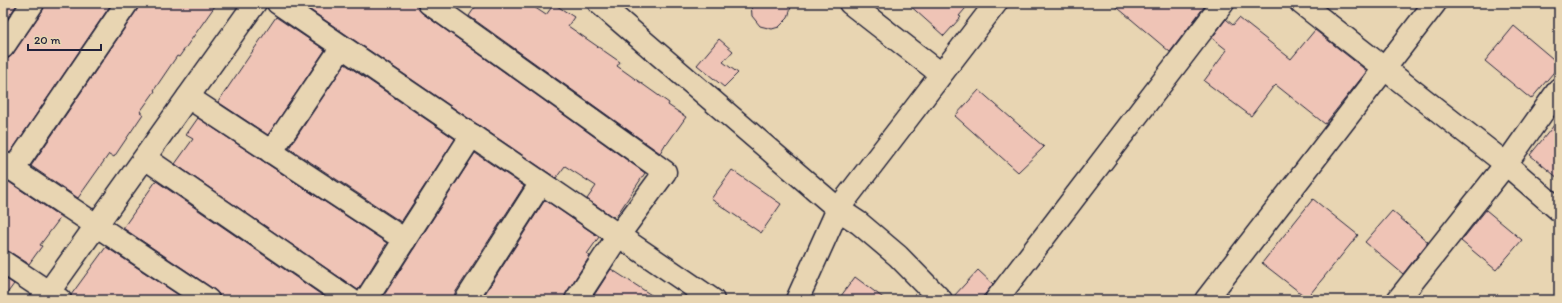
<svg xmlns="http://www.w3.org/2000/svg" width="1562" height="303" font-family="Itim,sans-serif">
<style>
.building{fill:#efc4b6;stroke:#22223b}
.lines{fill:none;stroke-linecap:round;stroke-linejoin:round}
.street-casing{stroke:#22223b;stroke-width:25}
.secondary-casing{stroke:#22223b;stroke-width:25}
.street{stroke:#e8d5b2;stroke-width:22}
.secondary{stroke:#e8d5b2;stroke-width:22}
</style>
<rect width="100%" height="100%" fill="#e8d5b2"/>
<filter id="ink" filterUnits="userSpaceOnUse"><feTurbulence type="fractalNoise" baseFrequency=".025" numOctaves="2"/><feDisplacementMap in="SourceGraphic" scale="8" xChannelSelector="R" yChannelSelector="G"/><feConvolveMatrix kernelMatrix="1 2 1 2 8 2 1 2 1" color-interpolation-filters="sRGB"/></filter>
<g filter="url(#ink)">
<g class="building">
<path d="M3,3H18L3,25Z"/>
<path d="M45,3H112L10,153L3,151V59L9,58L13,54L43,10Z"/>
<path d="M139,3H217L179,57L177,56L154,90L155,91L140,112L143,114L114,157L109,154L78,198L31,166L137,10Z"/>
<path d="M300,3H417L418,8L422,13L645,173L617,215L615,214L613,217L587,199L596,186L565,166L556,178Z"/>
<path d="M478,3H528L546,15L554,4L574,17L568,26L620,62L617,66L669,103L668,105L686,117L667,144L666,143L660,153L469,16Z"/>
<path d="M751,3H792L788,18L779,27L772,29L760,26L752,16Z"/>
<path d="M907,3H970L959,16L961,17L944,36Z"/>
<path d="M1112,3H1207L1170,52Z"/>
<path d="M276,17L325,50L268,135L218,102Z"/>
<path d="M1239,18L1291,59L1315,30L1367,71L1325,124L1276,85L1274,87H1273L1251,116L1204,81L1227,50L1212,38L1226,19L1233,25Z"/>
<path d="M1514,26L1559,64V66L1531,99L1485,61Z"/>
<path d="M719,39L733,51L723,62L738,73L724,87L697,65Z"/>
<path d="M345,64L455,139L401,222L289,148Z"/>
<path d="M979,90L1044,147L1018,172L955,116Z"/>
<path d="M198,118L387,243L358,290L175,164L193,139L186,135Z"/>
<path d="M1559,119V179L1530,155Z"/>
<path d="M475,153L524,186L455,293L454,300H381Z"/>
<path d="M732,170L781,204L761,233L711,199Z"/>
<path d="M3,178L61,217L40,245L42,246L29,264L10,252L3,250Z"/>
<path d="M156,181L329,300H220L219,294L215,290L123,228Z"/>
<path d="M1313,199L1358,235L1307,298L1262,263Z"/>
<path d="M545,200L599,237L587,254L590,256L566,293L564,300H481Z"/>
<path d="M1486,210L1522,240L1496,270L1461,241Z"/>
<path d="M1392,211L1428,242L1403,274L1365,242Z"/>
<path d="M106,247L186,300H72L71,295Z"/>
<path d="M611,269L659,300H591Z"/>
<path d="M978,270L993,284L986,293L979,300H953V297Z"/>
<path d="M3,277L14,284L3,299Z"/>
<path d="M855,277L886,300H838Z"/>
</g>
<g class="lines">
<g class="street-casing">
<g id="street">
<path d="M278,3L713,300"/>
<path d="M429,3L665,172L618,236L576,300"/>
<path d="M599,3L838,209L859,223L898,256L941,300"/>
<path d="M850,3L941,74"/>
<path d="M1301,3L1506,164L1559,210"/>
<path d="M3,47L33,3"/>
<path d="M188,97L405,240"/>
<path d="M271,152L342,47"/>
<path d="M145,158L351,300"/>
<path d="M3,163L208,300"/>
<path d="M13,170L127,3"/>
<path d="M3,262L60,300"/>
<path d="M43,300L255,3"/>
<path d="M366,300L472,135"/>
<path d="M466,300L541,183"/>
<path d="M996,300L1223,3"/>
<path d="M1206,300L1435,3"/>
<path d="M1398,300L1506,164L1559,89"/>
</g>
</g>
<g class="secondary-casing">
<path id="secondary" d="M797,300L838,209L996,3"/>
</g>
<use href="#street" class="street"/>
<use href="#secondary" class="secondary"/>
</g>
</g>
<rect width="1562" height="303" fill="none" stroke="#e8d5b2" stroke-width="16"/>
<rect x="8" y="8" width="1546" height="287" fill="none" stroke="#22223b" stroke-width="1.5" filter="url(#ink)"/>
<path d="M28 44v6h73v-6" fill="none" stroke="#22223b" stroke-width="2"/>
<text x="34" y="44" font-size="12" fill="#22223b" stroke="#e8d5b2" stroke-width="3" paint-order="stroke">20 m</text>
</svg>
